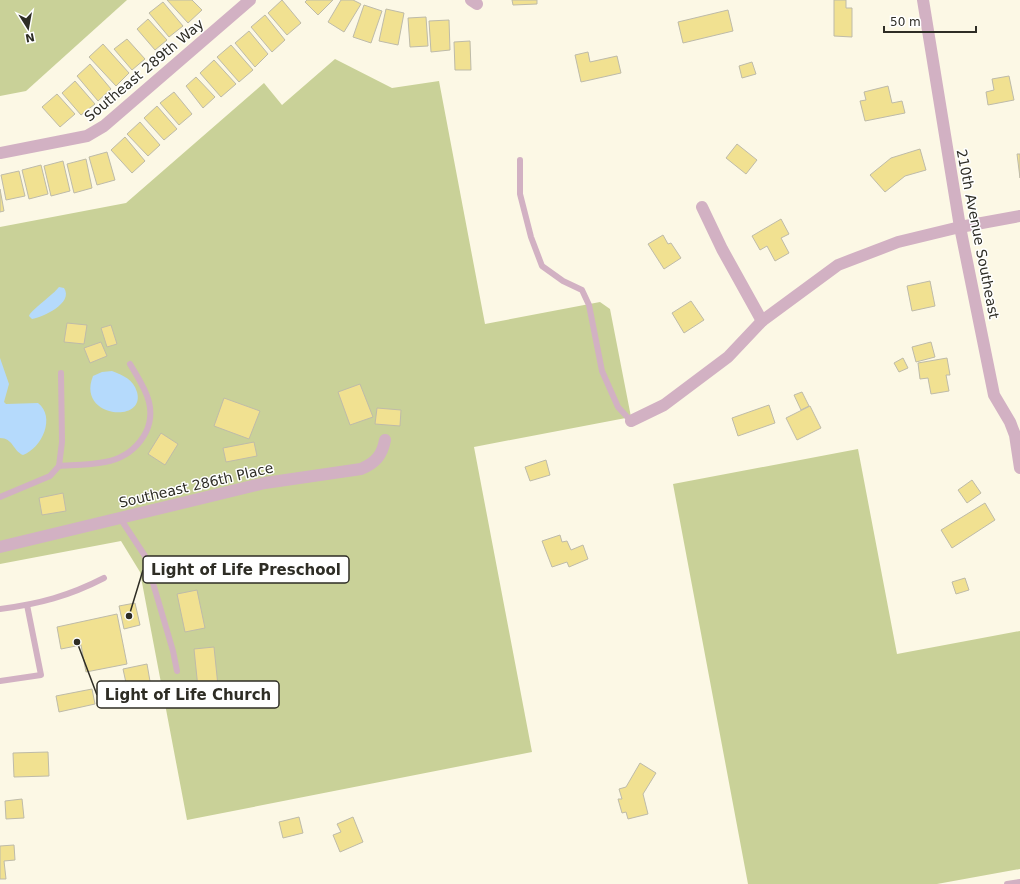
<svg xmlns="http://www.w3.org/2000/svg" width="1020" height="884" font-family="'DejaVu Sans',sans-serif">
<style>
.green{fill:#c9d198}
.water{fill:#b5dafc}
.building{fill:#f1e191;stroke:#bebba9}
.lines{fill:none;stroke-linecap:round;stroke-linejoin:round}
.lane{stroke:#d2b1c3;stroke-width:6}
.street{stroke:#d2b1c3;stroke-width:12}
.labels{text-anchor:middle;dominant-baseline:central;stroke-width:3;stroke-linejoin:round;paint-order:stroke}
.street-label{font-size:14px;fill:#2e2d25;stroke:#fff}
.leader{fill:none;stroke:#2e2d25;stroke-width:1.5}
.callout-dot{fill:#2e2d25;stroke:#fff;stroke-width:1.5}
.callout{fill:#fff;stroke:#2e2d25;stroke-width:1.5}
.callout-label{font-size:15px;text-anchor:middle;font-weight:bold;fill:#2e2d25}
</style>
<rect width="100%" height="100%" fill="#fcf8e5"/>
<g class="green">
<path d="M0,0H127L26,91L0,96Z"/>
<path d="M335,59L392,88L439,81L485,324L600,302L610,309L631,417L474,447L532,752L187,820L140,572L121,541L0,564V227L126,203L264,83L282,105Z"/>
<path d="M858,449L897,654L1020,631V869L937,884H748L673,484Z"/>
</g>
<g class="water">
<path d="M59,287L64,288C74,303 43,317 32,319L29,316C31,310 53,295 59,287Z"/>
<path d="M0,358L9,384L4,402L6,404L38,403C56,417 42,448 23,455C13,451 13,438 0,438Z"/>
<path d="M112,371C124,376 133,379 137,392C146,424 76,418 93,376L102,372Z"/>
</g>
<g class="building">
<path d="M167,0H192L202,10L188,23Z"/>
<path d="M282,0L301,23L287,35L268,13Z"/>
<path d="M307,0H333L318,15L305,2Z"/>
<path d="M341,0H353L361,4L344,32L328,22Z"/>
<path d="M512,0H537V4L513,5Z"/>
<path d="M834,0H846V8H852V37L834,36Z"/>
<path d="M163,2L183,26L169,37L149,13Z"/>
<path d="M364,5L382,11L371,43L353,37Z"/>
<path d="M386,9L404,13L398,45L379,41Z"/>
<path d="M728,10L733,31L683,43L678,22Z"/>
<path d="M265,15L285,40L272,52L251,27Z"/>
<path d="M426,17L428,46L410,47L408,18Z"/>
<path d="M148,19L167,40L155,50L137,29Z"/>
<path d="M449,20L450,50L431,52L429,21Z"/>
<path d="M249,31L268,54L255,67L235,43Z"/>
<path d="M127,39L145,59L132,70L114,49Z"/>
<path d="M470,41L471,70H455L454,42Z"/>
<path d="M103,44L129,73L116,86L89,57Z"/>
<path d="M231,45L253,70L239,82L217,57Z"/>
<path d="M588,52L590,62L617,56L621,73L581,82L575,55Z"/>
<path d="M214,60L236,84L221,97L200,73Z"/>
<path d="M752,62L756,74L742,78L739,66Z"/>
<path d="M90,64L111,89L98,101L77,76Z"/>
<path d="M1009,76L1014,100L988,105L986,92L994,90L992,79Z"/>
<path d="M196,77L215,97L203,108L186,86Z"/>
<path d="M75,81L95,104L81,115L62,93Z"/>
<path d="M888,86L892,103L902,101L905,113L865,121L860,101L866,100L864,92Z"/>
<path d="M174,92L192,114L179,125L160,103Z"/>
<path d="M57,94L75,114L60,127L42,107Z"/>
<path d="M157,106L177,129L164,140L144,118Z"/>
<path d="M140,122L160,145L148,156L127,134Z"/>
<path d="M125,137L145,161L132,173L111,150Z"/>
<path d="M737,144L757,160L746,174L726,158Z"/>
<path d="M920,149L926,170L905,176L885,192L870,175L891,158Z"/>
<path d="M107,152L115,180L97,185L89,157Z"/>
<path d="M1017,154H1020V178Z"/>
<path d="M86,159L92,188L74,193L67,164Z"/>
<path d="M63,161L70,191L51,196L44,166Z"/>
<path d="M41,165L48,194L29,199L22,170Z"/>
<path d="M19,171L25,196L6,200L1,175Z"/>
<path d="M0,189L4,211L0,212Z"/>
<path d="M781,219L789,234L781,238L789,253L775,261L767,246L760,250L752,236Z"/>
<path d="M663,235L668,244L671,243L681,258L664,269L648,244Z"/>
<path d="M930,281L935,306L912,311L907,286Z"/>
<path d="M691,301L704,320L684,333L672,313Z"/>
<path d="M67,323L87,325L84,344L64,342Z"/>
<path d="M111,325L117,344L107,347L101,328Z"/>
<path d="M101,342L107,356L90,363L84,348Z"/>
<path d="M931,342L935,357L916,362L912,347Z"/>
<path d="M903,358L908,368L899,372L894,363Z"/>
<path d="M947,358L950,375H946L949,391L931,394L928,378L920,379L918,363Z"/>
<path d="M360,384L373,417L350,425L338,392Z"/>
<path d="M802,392L809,406L801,410L794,395Z"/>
<path d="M224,398L260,411L249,439L214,426Z"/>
<path d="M769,405L775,423L738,436L732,418Z"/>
<path d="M810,406L821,428L797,440L786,418Z"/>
<path d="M377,408L401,410L400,426L375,424Z"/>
<path d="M161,433L178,444L165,465L148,454Z"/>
<path d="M254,442L257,456L226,462L223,448Z"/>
<path d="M546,460L550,475L530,481L525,467Z"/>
<path d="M972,480L981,493L967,503L958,490Z"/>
<path d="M63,493L66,511L42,515L39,498Z"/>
<path d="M985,503L995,520L952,548L941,530Z"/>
<path d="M560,535L562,542L567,541L571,550L583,545L588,559L569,567L567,562L552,567L542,541Z"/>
<path d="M965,578L969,590L956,594L952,582Z"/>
<path d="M197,590L205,628L185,632L177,594Z"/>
<path d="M135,603L140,625L124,629L119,606Z"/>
<path d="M117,614L127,664L86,672L81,645L61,649L57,627Z"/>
<path d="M214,647L218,686L198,688L194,649Z"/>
<path d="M147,664L151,687L128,692L123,669Z"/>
<path d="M92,689L95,704L59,712L56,696Z"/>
<path d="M48,752L49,776L14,777L13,753Z"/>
<path d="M640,763L656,773L643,794L648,814L628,819L626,812L622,813L618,799H622L619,789L626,787Z"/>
<path d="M22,799L24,818L6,819L5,801Z"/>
<path d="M299,817L303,833L283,838L279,822Z"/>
<path d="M353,817L363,842L340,852L333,835L341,832L337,824Z"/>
<path d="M14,845L15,860L4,861L6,879H0V846Z"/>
</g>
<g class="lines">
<g class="lane">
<path d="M520,160V194L531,237L542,266L563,281L582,290L589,305L602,371L618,407L631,421"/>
<path d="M59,466C74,465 90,465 105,462C133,457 156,432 149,402C146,389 137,376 130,364"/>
<path d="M0,497L50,476L59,466L62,442L61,373"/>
<path d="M120,518L145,556L173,651L177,671"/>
<path d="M0,609C39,604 69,596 104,578"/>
<path d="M0,681L41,675L27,605"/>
<path d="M1007,884L1020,882"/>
</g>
<g class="street">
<path d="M471,0L477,4"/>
<path d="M923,0L960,227L994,395L1010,422L1015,435L1020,468"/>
<path d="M0,153L87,136L104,126L250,0"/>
<path d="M702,207L722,249L762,321"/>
<path d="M631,421L664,405L728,357L762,321L838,265L898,242L960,227L1020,216"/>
<path d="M0,547L265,483L361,469C375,463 382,456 385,440"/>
</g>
</g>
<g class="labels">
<g class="street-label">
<text transform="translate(144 70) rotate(-40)">Southeast 289th Way</text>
<text transform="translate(978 234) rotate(79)">210th Avenue Southeast</text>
<text transform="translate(196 485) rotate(-13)">Southeast 286th Place</text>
</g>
</g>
<path class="leader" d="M129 616L143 570M77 642L97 695"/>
<g class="callout-dot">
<circle cx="129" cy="616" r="4"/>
<circle cx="77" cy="642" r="4"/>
</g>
<g class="callout">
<rect x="143" y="556" width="206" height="27" rx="4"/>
<rect x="97" y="681" width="182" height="27" rx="4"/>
</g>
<g class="callout-label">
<text x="246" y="575">Light of Life Preschool</text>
<text x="188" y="700">Light of Life Church</text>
</g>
<g transform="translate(28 28) rotate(169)" stroke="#ffffff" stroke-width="3" paint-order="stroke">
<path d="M0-3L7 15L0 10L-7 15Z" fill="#2e2d25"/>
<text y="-6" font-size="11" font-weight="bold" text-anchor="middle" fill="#2e2d25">N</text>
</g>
<path d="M884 26v6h92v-6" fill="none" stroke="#2e2d25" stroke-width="2"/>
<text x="890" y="26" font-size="12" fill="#2e2d25" stroke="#ffffff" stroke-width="3" paint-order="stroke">50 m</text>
</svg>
